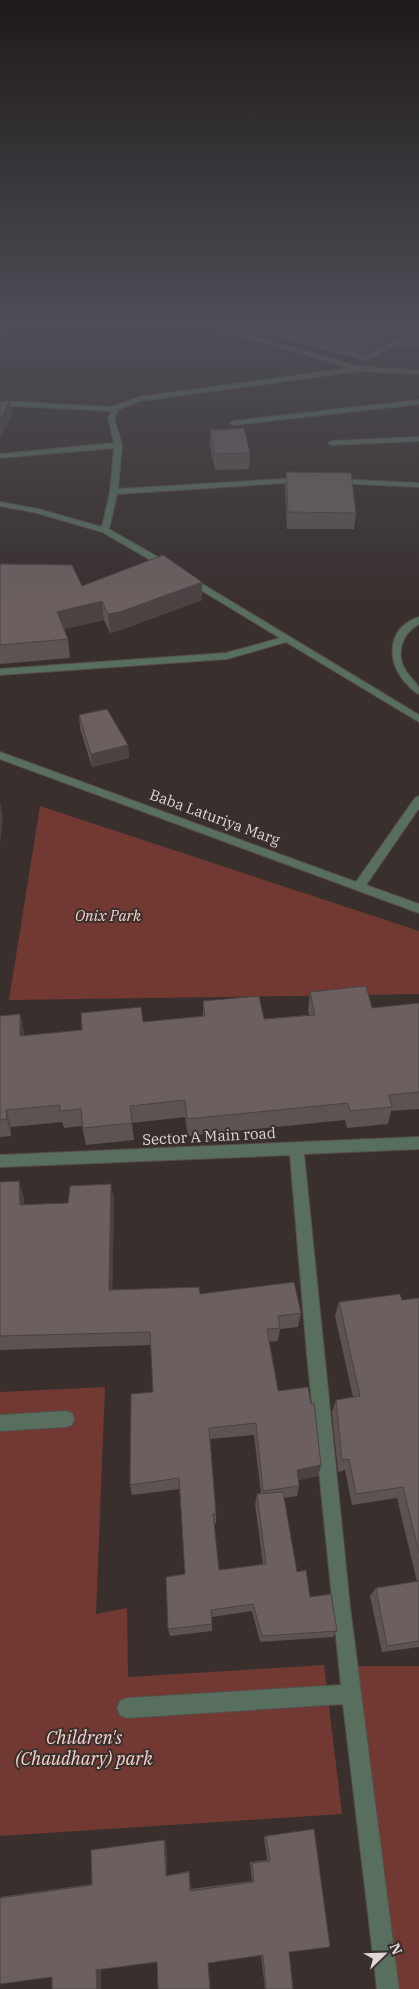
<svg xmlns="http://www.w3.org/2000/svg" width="419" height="1989" font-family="'IBM Plex Serif',serif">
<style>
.green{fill:#713932}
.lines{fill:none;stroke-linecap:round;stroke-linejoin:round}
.minor-casing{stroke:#574e4c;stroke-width:2}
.minor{fill:#596f5e;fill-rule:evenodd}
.wall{fill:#5c5352;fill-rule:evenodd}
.shaded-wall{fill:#4b4342}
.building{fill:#6b605f;stroke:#4b4342}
.labels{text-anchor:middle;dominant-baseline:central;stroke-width:4;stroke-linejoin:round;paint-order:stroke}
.street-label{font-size:15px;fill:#ddd7d6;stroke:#39302e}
.park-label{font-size:15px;font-style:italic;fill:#f9d2cc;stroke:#39302e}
.near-park-label{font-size:18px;font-style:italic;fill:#f9d2cc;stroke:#39302e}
</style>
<rect width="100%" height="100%" fill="#39302e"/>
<g class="green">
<path d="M40,806L419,931V994L9,1000Z"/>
<path d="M105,1387L96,1614L127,1608L128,1677L324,1665L342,1814L0,1836V1392Z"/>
<path d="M347,1666H419V1989H390Z"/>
</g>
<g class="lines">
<g class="minor-casing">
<g id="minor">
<path d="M9,322H16L0,336V331Z"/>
<path d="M195,322H205L359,367L419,370V374L360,371L140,401L117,410L118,412L114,418L122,445L118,489L301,478L305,480L301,482L117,494L109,529L172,565V569H166L102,532L37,513L0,506V502L38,509L102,527L110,492L114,448L0,458V454L114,443L108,418L111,412L110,411L0,405V401L111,407L139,397L350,368Z"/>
<path d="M419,328V332L367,360L259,331L262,329L366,356Z"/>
<path d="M419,400V404L233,425L230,423L233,421Z"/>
<path d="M419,437V441L332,445L328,443L332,441Z"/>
<path d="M333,479L419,483V487L336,483H333Z"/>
<path d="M189,576L419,715V722L286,642L227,659L0,675V669L226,653L280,638L186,581V577Z"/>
<path d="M419,617V624C402,633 395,654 406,671C412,681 419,682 419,694C413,692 409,686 404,681C386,659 388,627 419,617Z"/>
<path d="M0,752L356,882L415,798L419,796V808L366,885L419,904V913L0,759Z"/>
<path d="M419,1137V1149L304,1154L350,1607L399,1989H377L343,1704L127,1718L120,1715L117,1708L120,1701L127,1698L341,1685L307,1355L290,1155L0,1167V1155Z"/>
<path d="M66,1411L72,1413L74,1419L72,1425L66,1427L0,1431V1415Z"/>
</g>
</g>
<use href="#minor" class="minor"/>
</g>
<g class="wall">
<path d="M237,322H419V349L399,345L401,335L386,342L366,354Z"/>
<path d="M210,430L250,453L249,469L215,470L210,445Z"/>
<path d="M286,472L356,513L354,529H287L285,488Z"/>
<path d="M0,564L82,586L202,582V600L121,630L110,633L104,620L64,629L68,639L70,658L0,664Z"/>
<path d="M79,715L128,745L129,758L92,767L80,728Z"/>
<path d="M310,992L372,1008L419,1003V1109L391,1111L388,1124L347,1128L345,1120L188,1136L185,1117L132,1123L134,1140L86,1145L82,1126L64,1128L62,1122L11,1127V1136L0,1137V1016L20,1014L24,1036L82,1030L143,1022L203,1016V1001L264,1019L309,1015L308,1010Z"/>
<path d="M0,1182L24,1197V1205L114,1200L112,1290L200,1294L301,1313L298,1327L280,1329L278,1341L269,1342L278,1391L321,1465L318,1476L298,1480L299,1486L297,1496L284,1498L297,1572L310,1597L337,1631L333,1637L260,1642L252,1611L212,1617V1631L170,1636L168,1629L185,1574L180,1489L132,1495L130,1485L153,1392L151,1345L0,1350ZM254,1435L261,1494H257L255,1504L263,1564L219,1570L214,1524L216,1523V1514L210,1439Z"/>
<path d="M419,1298V1647L382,1652L370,1596L376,1588L417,1582L397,1498L352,1505L345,1470L338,1472L332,1412L336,1400L353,1397L335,1316L339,1302L402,1300Z"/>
<path d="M314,1829L289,1952L293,1989H265L261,1955L208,1963L210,1989L157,1962L101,1969V1989H52V1977L0,1984V1897L92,1884L164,1840L166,1841L167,1875L189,1871L191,1889L252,1881L250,1862L267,1860L264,1837Z"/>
</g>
<g class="shaded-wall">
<path d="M407,322H419V326L386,342L366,354L367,343L387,331Z"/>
<path d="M10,401L12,416L0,438V419Z"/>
<path d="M202,582V600L121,630L110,633L108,614Z"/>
<path d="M102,601L104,620L59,630L57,612Z"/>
<path d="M128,745L129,758L92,767L91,754Z"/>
<path d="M0,802L3,816L0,845Z"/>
<path d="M20,1014L24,1032V1054L20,1036Z"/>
<path d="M6,1110L11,1127V1136L7,1119Z"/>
<path d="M19,1181L24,1197V1220L20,1205Z"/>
<path d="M111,1184L114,1200L112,1304L109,1290Z"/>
<path d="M321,1465L318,1476L294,1481L297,1470Z"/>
<path d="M164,1840L166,1841L167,1875L166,1876Z"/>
<path d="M189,1871L191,1889L190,1891L189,1872Z"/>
<path d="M101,1965V1989H97L96,1970Z"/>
</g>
<g class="building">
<path d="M279,322H407L387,331L367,343Z"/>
<path d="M419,324V338L401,334Z"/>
<path d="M0,401H10L0,419Z"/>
<path d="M244,428L250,453L215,454L210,430Z"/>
<path d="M286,472L351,473L356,513L288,512Z"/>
<path d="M163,555L202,582L120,612L108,614L102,601L57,612L68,639L0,645V564L72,565L82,586Z"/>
<path d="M107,709L128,745L91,754L79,715Z"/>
<path d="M366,986L372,1008L419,1003V1092L389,1095L392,1107L350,1111L348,1103L187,1119L185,1100L130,1106L132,1123L83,1128L81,1109L60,1111V1105L6,1110L7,1119L0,1120V1016L20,1014V1036L82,1030L81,1013L141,1007L143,1022L205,1016L203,1001L259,996L264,1019L315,1015L310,992Z"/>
<path d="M19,1181L20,1205L68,1203L70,1186L111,1184L109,1290L199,1287L200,1294L294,1282L301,1313L278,1316L280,1328L267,1329L278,1391L308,1387L311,1404L314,1403L321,1465L297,1470L299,1486L263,1491L256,1423L209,1428L216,1514H213L219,1570L266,1564L257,1494L283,1492L297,1572L306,1570L310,1597L331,1594L337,1631L262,1636L253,1604L211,1610L212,1624L168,1629L166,1577L185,1574L179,1478L130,1485L131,1394L153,1392L150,1332L0,1336V1182Z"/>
<path d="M400,1294L402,1300L419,1298V1553L403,1487L356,1494L349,1459L342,1460L336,1400L360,1396L339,1302Z"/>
<path d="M419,1581V1641L387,1646L376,1588Z"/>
<path d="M314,1829L330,1947L289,1952L293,1989H266L263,1955L208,1963L210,1989H158L157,1962L96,1970L97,1989H52V1977L0,1984V1898L92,1885L91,1850L164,1840L166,1876L189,1872L190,1891L254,1882L252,1863L270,1861L266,1836Z"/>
</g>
<linearGradient id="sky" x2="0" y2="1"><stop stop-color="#1f1a19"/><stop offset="0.54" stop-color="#4e4e57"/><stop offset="1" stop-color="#4e4e57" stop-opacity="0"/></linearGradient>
<rect width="419" height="601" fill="url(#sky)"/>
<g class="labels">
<g class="street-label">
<text transform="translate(215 817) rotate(20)">Baba Laturiya Marg</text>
<text transform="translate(209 1136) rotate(-3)">Sector A Main road</text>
</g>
<g class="park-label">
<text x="108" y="915">Onix Park</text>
</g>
<g class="near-park-label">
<text x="84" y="1737">Children's<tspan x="84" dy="21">(Chaudhary) park</tspan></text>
</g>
</g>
<g transform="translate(384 1954) rotate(67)" stroke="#39302e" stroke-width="4" paint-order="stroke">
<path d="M0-4L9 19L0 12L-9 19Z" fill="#ddd7d6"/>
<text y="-8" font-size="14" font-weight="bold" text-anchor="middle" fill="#ddd7d6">N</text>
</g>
</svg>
